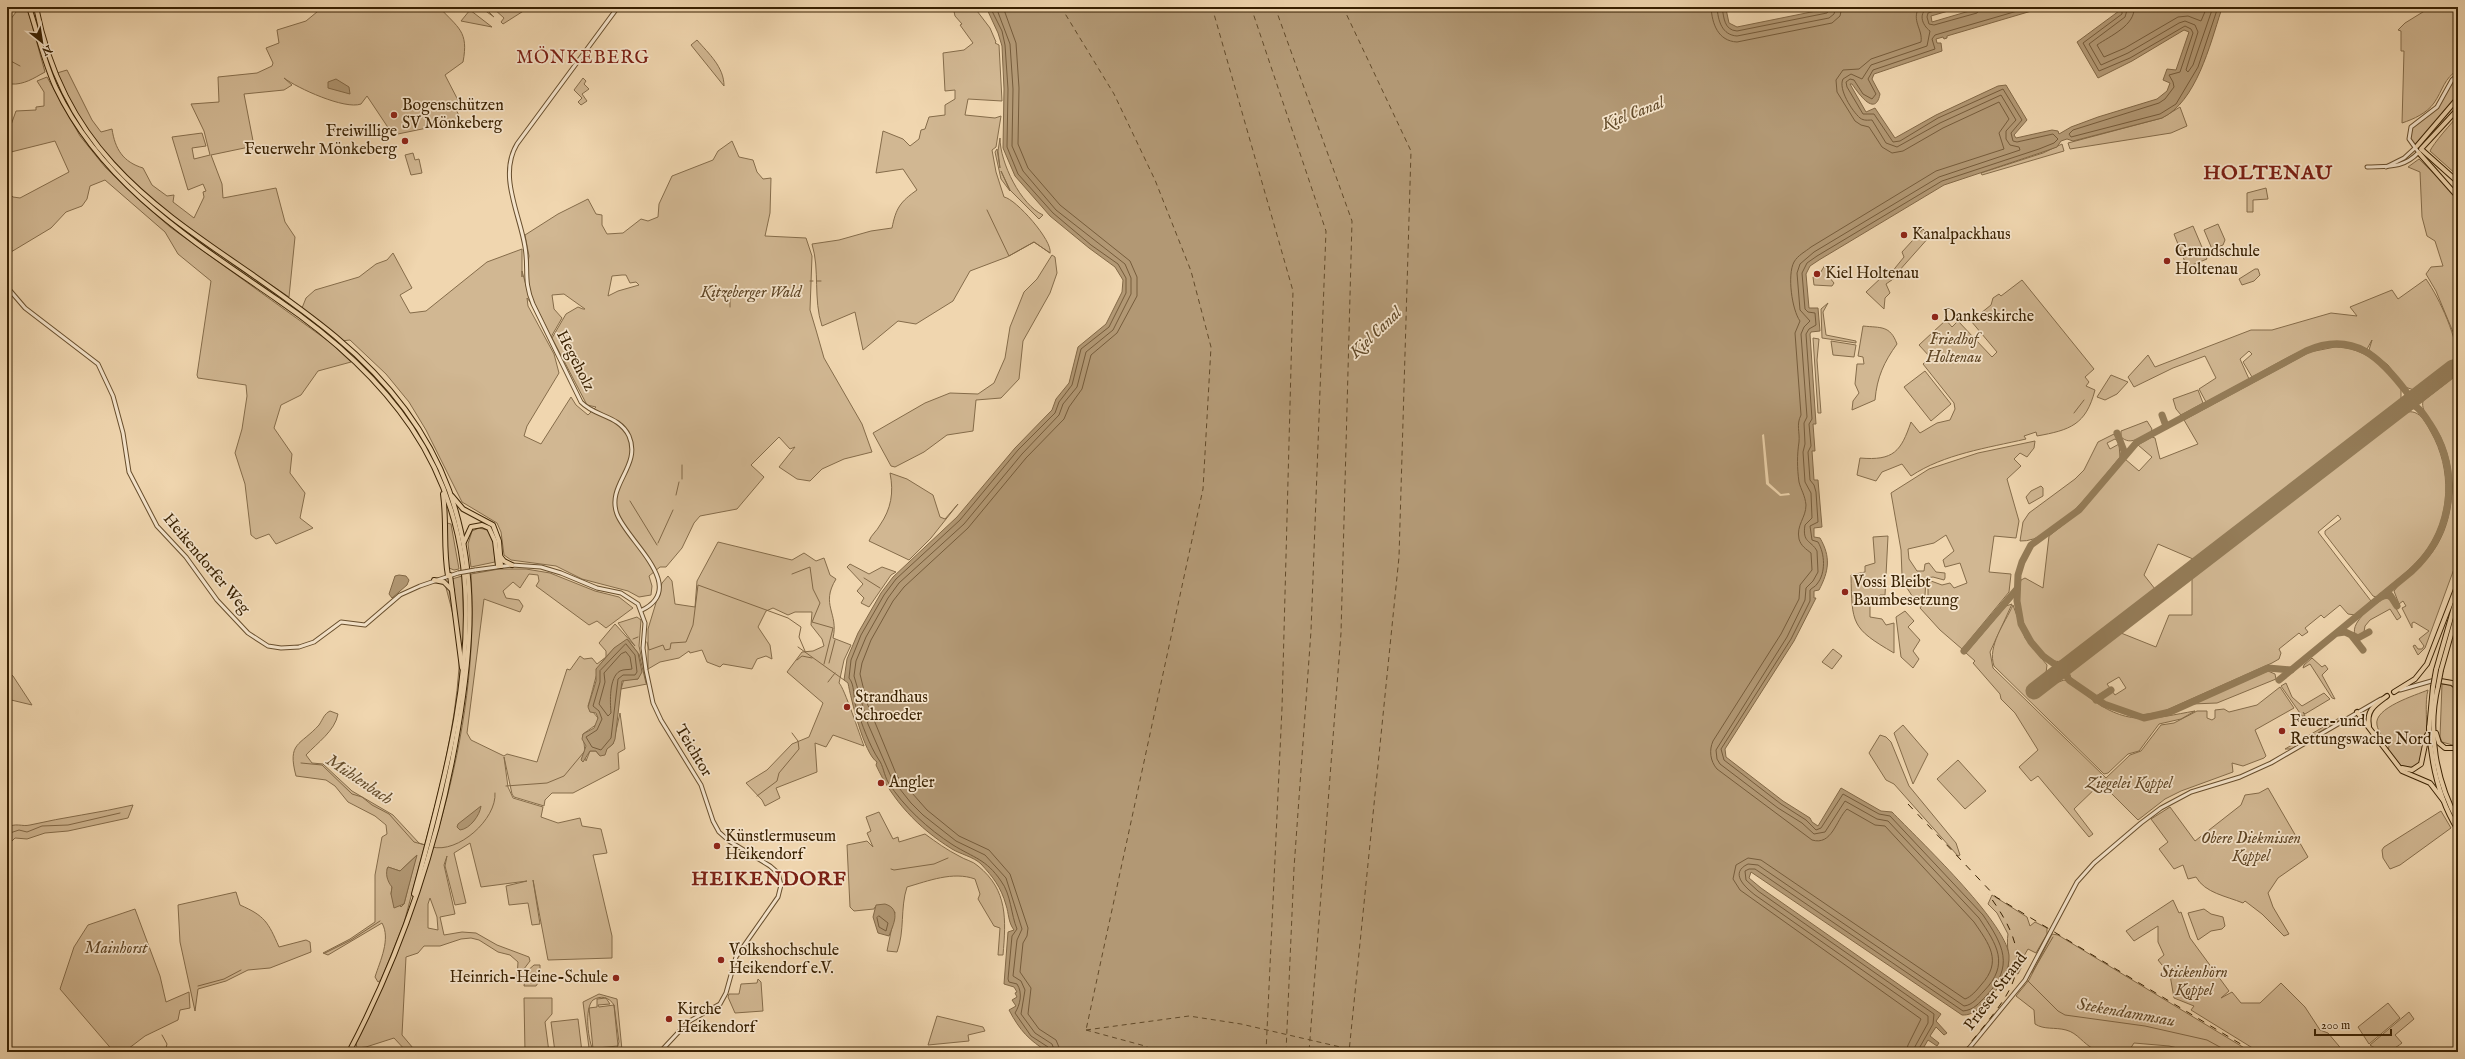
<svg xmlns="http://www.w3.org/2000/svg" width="2465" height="1059" font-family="'IM FELL English',serif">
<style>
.green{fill:#d1b792;stroke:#856c4a;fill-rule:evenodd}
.water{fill:#b29874;stroke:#826846}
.pier{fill:#f0d6af}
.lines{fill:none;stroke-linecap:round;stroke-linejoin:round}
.shore{stroke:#765c3b;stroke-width:1}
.stream{stroke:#826846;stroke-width:1}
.ferry{stroke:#634b2a;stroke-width:1;stroke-dasharray:5 4;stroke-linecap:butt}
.taxiway{stroke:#947c58;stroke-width:7}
.runway{stroke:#947c58;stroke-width:17}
.minor-casing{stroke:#674e2d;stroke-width:5}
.highway-casing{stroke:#392102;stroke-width:6}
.minor{stroke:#f5e4cb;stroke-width:3}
.highway{stroke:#f0d6af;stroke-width:4}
.rail{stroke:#392102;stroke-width:1;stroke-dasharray:7 7;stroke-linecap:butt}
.minor-bridge-casing{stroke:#674e2d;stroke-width:5;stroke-linecap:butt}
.highway-bridge-casing{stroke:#392102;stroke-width:6;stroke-linecap:butt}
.minor-bridge{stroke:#f5e4cb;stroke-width:3}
.highway-bridge{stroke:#f0d6af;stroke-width:4}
.poi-dot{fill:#8f2418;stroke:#f5e4cb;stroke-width:1.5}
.labels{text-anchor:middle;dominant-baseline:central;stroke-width:3.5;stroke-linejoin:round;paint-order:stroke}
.poi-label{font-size:16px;fill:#392102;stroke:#f5e4cb;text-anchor:start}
.park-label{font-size:16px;font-style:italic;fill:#5f4626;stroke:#f5e4cb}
.street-label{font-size:16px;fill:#392102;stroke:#f5e4cb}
.water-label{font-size:17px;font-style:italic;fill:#634b2a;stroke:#f5e4cb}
.quarter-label{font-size:18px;letter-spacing:1px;fill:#7a1f14;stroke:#f5e4cb}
.district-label{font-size:20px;font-weight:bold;letter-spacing:1px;fill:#7a1f14;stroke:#f5e4cb}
</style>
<rect width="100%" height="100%" fill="#f0d6af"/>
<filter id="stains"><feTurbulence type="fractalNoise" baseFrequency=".005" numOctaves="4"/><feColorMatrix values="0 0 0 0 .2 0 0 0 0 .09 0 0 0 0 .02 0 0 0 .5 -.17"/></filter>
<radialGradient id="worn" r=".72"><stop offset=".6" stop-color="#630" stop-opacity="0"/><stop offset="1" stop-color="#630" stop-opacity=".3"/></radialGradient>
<g class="green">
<path d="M16,7H27L45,72C34,78 24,85 11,84V75H7V18L10,20L16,12Z"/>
<path d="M323,7H439C458,28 469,31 463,62L445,75L461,106L456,109L461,121L393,135L367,96L361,104C345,110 297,88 284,78L292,85L284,90L244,94L254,146L211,155L222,184L223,198L276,188L285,222L295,237L289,297C217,248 134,202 85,127C74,110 66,91 57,73L67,70L92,120L101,132L112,129C115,149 123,162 143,168L152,185L167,196L174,195L173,202L194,218L204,197L203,192L206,191L203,184L188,190L172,137L202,133L206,146L192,148L194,159L210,155L204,131L191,104L219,102L218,77L257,73L272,66L273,63L266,48L279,43L277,30L306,21Z"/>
<path d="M480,7H521L525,10L503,24L501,22L504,18L493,8L489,12L494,17Z"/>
<path d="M953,7H974L990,28L996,42L995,43L999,45L1002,101L968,99L965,115L995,118L1001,116L996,147L992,150L996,172L1004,197C1016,199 1053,241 1050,253L1034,242L1007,257L970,271L953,301L916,324L898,321L863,350L855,312L822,326C813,299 820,270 812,244L839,240L871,231L892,228C896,208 900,202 917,190L903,169L876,173L883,131L903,139L910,146L919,139L921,130L925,129L929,117L945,115V105L955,99V90L945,91L943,53L964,50L973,43L960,25L962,24L955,16Z"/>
<path d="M2431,7H2458V70C2444,78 2443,90 2434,103C2427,113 2414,119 2402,123L2404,51H2401V31L2398,30L2405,23Z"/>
<path d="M470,10L492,27L461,21Z"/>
<path d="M697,40C709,54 724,67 724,86L691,45Z"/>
<path d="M2458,75V98L2417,146C2394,127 2427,119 2437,106C2445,97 2449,85 2458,75Z"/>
<path d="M47,77L80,136L105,167L138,199L170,227L331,343L351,362L318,371L301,395L281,405L274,428L292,454L290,473L305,493L300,518L313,528L276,544L269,534L256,539L251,535L245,484L235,453L242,429L247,396L246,385L198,378L197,375L211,281L178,254L165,232L105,180L90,186L87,199L82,206L66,212L51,228L11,252L7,251L12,248L7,241V192L13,197L20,198L69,172L55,141L7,153V136L16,111L36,110V107L44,106V92L37,81Z"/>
<path d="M583,78L586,81L584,84L589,89L582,94L587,101L581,105L578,102L582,98L574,90Z"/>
<path d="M2180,107L2187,126L2171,133L2070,149L2068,143L2162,118Z"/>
<path d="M2458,116V176L2430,151C2433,144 2452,122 2458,116Z"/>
<path d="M1000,138C1000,163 1021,205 1043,215L1039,219L1010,190L1001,171L1010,191L1001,179L995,152L997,149L1000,168L998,151Z"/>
<path d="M732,141L739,157L753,160L757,172L763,179L771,178L770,213L765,236L806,238L812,256L810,310L816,330L824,358L862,424L872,452L844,459L822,469L810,481L797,479L779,467L795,447L790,449L779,437L751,465L764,477L737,509L700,516L694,523L682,548L666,567H660L649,576L652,586L651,595L639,597L628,591L582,579L556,566L511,560L504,555L501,532L497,523L462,502L426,430L409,402L386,374L350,340L341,341L302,308L306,298L315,290L359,277L376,264L387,260L393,253L412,288L400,295L410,313L426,311L487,262L522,249V277V271L531,303L527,298L528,306L554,354L559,373L527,426L524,436L541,444L571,397L576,405L588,415L596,407L587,405L552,338L566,314L578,307L583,309H585L564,294L552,295L554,309L562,318L551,337L529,292L527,268L529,256L525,235L558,214L588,199L596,214L602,215V225L607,234L623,233L641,219L648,221L658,217L659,204L672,176L713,160L718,151ZM622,275H626L630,283L636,282L639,285L618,291L608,296L612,276Z"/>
<path d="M2062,144L2064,151L1982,175L1981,173L2043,153Z"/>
<path d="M413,153L415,160L419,159L422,173L411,175L405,155Z"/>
<path d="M2419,159L2448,187L2458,202V344L2436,291L2426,274L2431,267L2443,266L2435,241L2427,236L2422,217L2420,172L2408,167Z"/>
<path d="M2266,188L2268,199L2253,200V212H2247V193Z"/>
<path d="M2218,224L2225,240L2223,245L2212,249L2204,230Z"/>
<path d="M2193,226L2207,259L2187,267L2174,234Z"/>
<path d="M1923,229L1930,236L1898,272L1899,275L1886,284L1890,293L1885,298L1884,309L1866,292L1883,276L1891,273L1904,257L1902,252Z"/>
<path d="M1052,255L1055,257L1057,273L1050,293L1023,341L1019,379L1001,398L976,400L973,431L947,435L924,452L895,467L891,466L873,433L925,403L950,393L978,394L994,383L1005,358L1010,327L1024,292L1037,279Z"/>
<path d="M1825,265L1829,277L1834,283L1832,286L1814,285L1813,277L1819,275Z"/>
<path d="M2255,269H2258L2260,275L2254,281L2242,285L2239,279Z"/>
<path d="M2426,279C2440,299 2458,339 2458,363L2454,359L2414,390L2405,387L2388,365L2369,350L2372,340L2367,349C2322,332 2290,357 2252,377L2243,362L2252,354L2249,351L2240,359L2249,379L2206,402L2199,389L2216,378L2205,356L2173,368L2134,387L2128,377L2148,355L2155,367L2251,330H2272L2331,313L2357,316L2350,307L2392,290L2398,299Z"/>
<path d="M2022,280L2094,369L2085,377L2089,382L2086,386L2095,390C2086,425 2070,430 2037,436L2036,432L2024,436L2026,439C1987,448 1944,454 1911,476L1902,464L1882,472L1876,481L1857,475L1860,458C1894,461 1901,451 1911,422L1920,433L1937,423L1950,420L1955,409L1954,403L1923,364L1930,357L1919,345L1946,320L1952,327L1958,321L1992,357L1997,352L1971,321L1991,305L1993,298L1999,294L2001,296Z"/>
<path d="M1828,303L1823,312L1826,335L1856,341V343L1822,338L1821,309Z"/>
<path d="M1863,326C1881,328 1890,325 1897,344C1884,362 1877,377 1875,400L1852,410L1853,401L1859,393L1855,384L1857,364H1864L1863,357L1858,356Z"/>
<path d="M1813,338L1819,339L1817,360L1821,413H1818Z"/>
<path d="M1831,341L1856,345L1854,357L1833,355Z"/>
<path d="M2335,347C2366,348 2383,365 2401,389V400L2193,559L2158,544L2144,575L2155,589L2061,661C2054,663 2050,658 2045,654C2025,636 2013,606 2021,580L2025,578L2043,588L2049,536L2082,510L2125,459L2139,471L2152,457L2138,445L2152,437L2155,438L2160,459L2198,444L2184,420L2310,352Z"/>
<path d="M1925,371L1951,404L1931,421L1904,387Z"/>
<path d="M2458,374V558L2425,648L2418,655L2413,646L2415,645L2418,649H2422L2424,646L2419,639L2429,631L2414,622L2412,623V628L2402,608L2406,606L2403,601L2399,604L2394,591C2402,579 2418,570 2427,559C2455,527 2459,476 2441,438C2436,426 2420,413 2423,401Z"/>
<path d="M2111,375L2128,382L2117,394L2105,400L2097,397Z"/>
<path d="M2198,390L2203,403L2181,415L2176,409L2173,399Z"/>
<path d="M2408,412C2420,410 2426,423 2431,432C2452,469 2451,517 2426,551C2412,569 2393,583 2376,597L2373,596L2325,534V531L2341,519L2338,515L2318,532L2371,601L2355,615L2348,614L2340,605L2324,618L2321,615L2305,628L2308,632L2302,636L2299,633L2279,649L2281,653L2279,659L2272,663L2162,712L2140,715L2115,708L2101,700L2112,691L2115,695L2126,688L2119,677L2107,684L2110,688L2096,696L2071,678L2069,672L2121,633L2156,647L2169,615H2192V578Z"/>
<path d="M2147,421L2152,429L2151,432C2140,437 2131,446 2121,437V431Z"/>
<path d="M2114,434L2118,441L2115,439L2107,443L2110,449L2119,444L2120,457C2100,481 2055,543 2020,541L2023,522L2029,513L2075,479L2084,470L2098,442Z"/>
<path d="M2035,441L2034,448L2027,457L2020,453L2014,459L2021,466L2007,479L2019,521L2016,538L1994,536L1989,572L2011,574L2009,592L1962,649L1940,630L1920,608L1928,597V584L1931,581L1942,585L1950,583L1954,588L1967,583L1960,563L1945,567L1943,560L1954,551L1946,535L1934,543L1908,549L1909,559L1917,571H1924L1925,564L1929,563L1936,572L1945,573V578L1944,580L1933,577L1926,578L1925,595L1918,605L1907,588L1902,575L1901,550L1891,493L1929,469L1978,453Z"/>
<path d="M890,473L907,479L933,495L940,517L945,519L958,504L931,538L909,560L869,541C871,535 877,531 880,525C891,509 894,493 890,473Z"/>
<path d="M2041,486L2043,488V496L2029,504L2026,497L2031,491Z"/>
<path d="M447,523L451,524L459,569L454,570L449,568L446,542Z"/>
<path d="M479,528L487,530L493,538L495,562L471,567L468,544L472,531Z"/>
<path d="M1888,536L1885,595H1880L1879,601L1870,603V617L1882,619L1886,625L1894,623V653C1851,628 1852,624 1851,575L1865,572V566L1875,563L1873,537Z"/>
<path d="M718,542L792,560L804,553L816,561L824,558L830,575L836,579C820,605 839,613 833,638L851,645L844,660L839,683C844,687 860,736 864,746L833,735L826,747L815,743L817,772L776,788L780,798L765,806L762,800L746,783L767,770L792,744L809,737L823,703L787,672L802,652L813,651L824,646L822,639L811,625L812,612H795L788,615L773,608L766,611L758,627L770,645L772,659L766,656L757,659L752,669L723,664L720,667L707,662L702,650L690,653L689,651L679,658L660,662L648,669V629L662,583L668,576L672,581L675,604L695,607L697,581Z"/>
<path d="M850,564L869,574L882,567L896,572L891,575L869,607L861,603L864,598L857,591L863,584L847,567Z"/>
<path d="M499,569H526L550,573L595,591L619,597L633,608L606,628L597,621L589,625L536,586L539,581L538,575L529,574L520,588L513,582L503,591L506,598L519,600L523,606L520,612L484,599L467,733L471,740L504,756L507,754L537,762L567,669L570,670L580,656L584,659L592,658L597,664L606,657V651L599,643L615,624L635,646L618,623L637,617L641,620L639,646L647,684L621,689L624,679H638V653L628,640C595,658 598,674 588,706L598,718L597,724L583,734L586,761L590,751H596L599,755L613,744L620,713L625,749L618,753L619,769L573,793H552L545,800L544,806L514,797L512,794L504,757L508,787L513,798L543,807L541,817L558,823L580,818L582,826L601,829L607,853L593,855L612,936V958L548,960L533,880L540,924L532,925L528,903L509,905L506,886L527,881L481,887L470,843L454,853L466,903L455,905L445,866L447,856L444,865L455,914L440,917L444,935L462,932L476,933L497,945L529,957L530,961L517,978L518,962L510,955L498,952L479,940L471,938L461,939L440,946H424L418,953L406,957L402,1035L413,1048L414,1052H407L394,1038L366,1047L357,1048L356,1043C423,897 481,737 471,574ZM430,898L437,917L438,930L428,928V904Z"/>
<path d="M462,576L464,629L462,653L452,579Z"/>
<path d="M445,584L449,589L457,622L461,664L456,710L446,765L404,923L381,980L378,982L375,977C380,961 391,939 382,923L328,955L323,953L350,939L375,922V875L382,837L387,834L386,825L375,816L348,802L335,786L326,780L296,776C287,742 300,746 319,725C323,719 324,714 330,711L338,714C335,731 317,743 306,755L312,763L323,764L352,791L393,815L419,843L425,845C440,787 455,728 459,668C461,641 452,610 445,584ZM416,856L404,904L401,907L391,894L392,887L387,869L388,867L400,871Z"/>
<path d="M2386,598L2391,600L2401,617L2397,620L2390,609L2370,620L2365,626L2364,632L2359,635L2355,634C2350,622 2376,602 2386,598Z"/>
<path d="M2012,604L1990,652L1993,668L2106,778L2130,755L2141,751L2161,725L2174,723L2197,711H2207V718L2212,720L2215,718V710L2224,709L2229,712L2257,705L2280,687L2294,708L2255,730L2266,756L2264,758L2243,766L2232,763L2233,772L2181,791L2165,799L2138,820L2101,783L2074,809L2093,834L2089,837L2038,776L2031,781L2019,767L2038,750L2015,713L2001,699L2000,694L1973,663L1975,661L1966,653L2006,606Z"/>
<path d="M2013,605L2025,638L2047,665L2046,673L2029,686L2037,697L2056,683L2064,680C2075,683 2085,695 2094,701C2131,727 2154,718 2195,711L2181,719L2159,724L2139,751L2128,754L2108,773L2104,774L1994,666C1987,646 2005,623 2013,605Z"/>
<path d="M1905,611L1914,621L1908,627L1920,640L1913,651L1919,659L1913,668L1901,657L1896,617Z"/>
<path d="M1833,649L1842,656L1832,669L1822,662Z"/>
<path d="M2312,658L2322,667L2325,665L2328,669L2322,675L2335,699L2332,698L2310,664L2303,668L2304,665Z"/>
<path d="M7,671L13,676L32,705L7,699Z"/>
<path d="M2268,671L2275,674L2276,679L2217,703L2192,704Z"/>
<path d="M2286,683L2292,697L2302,706L2324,693L2330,699L2305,714L2303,712L2305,716H2302L2281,686Z"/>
<path d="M2442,684L2450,685L2458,692V745L2456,746L2442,742L2440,737Z"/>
<path d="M2428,690C2422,713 2435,750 2414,768L2401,766L2388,752L2389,746C2385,740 2378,732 2377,725C2373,708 2416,695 2428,690Z"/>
<path d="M2339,718L2340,720L2291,749H2285Z"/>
<path d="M1903,725L1928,754L1913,784L1894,733Z"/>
<path d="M1880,735L1886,737L1891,742L1909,786L1956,843L1960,855L1958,856L1894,784L1886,780L1869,753Z"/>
<path d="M1958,760L1986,791L1965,809L1937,779Z"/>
<path d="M2268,788L2308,857L2278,878L2268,893L2273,907L2289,934L2284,936L2262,914L2245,901L2243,903C2226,896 2205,893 2196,877L2188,879L2183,865L2174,869L2159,849L2168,842L2151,819L2170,807L2195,841L2241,805L2245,795L2259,793Z"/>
<path d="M133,805L128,818L68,831L45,833L27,839L15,838L7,846V828C15,822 22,827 30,825C64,817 99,813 133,805Z"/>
<path d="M2441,811L2451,828L2400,865L2390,869L2383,858L2382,850L2384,847Z"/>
<path d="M879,812L893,839L898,837L899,842L925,834C936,842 947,850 959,856C965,860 973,861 978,866C1008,890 1006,920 1003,955H998L1000,928L994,926L978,899L980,894L975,879C953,871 928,881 907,887C900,908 905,931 897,952L887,951L895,912L875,907L874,909L854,911L850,907L847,845L867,841L873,847L867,833L871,831L866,817Z"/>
<path d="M236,892L240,905C265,916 268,922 279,947L306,940L310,942L311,952L270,968L248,970L226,981L198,989L195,1011L180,942L178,905Z"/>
<path d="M1992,895L2027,917L2030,926L2035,922L2047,928V934L2036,953L2028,949L2018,966L2021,968L2018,974L2008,969C2010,957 2006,946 2008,934L1997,913L1988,904Z"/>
<path d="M2173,900L2179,913L2181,912L2190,938L2229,991L2221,998L2232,992L2241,1003H2260L2281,983L2305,1007L2320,1030L2328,1033L2344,1052H2259L2191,1010L2194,1006L2174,998L2170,975L2158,960L2164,955L2158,942V926L2134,941L2126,931Z"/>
<path d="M135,909L160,976L166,1002L189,992L190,1008L180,1010L178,1020L145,1036L124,1052H114L60,989L74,947L88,925Z"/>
<path d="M2204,909L2211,914L2223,917L2225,926L2222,929L2211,931L2198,940L2188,913Z"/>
<path d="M2052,934L2058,935L2251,1052H2195L2169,1046L2134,1043L2128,1052C2118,1052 2103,1055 2094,1049C2083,1044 2078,1033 2066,1030C2055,1027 2044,1030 2035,1024L2034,1010L2016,996L2029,980Z"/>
<path d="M534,965H540V980L536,986H524L526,972Z"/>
<path d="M758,979L761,982L763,1011L735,1013L728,997L729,994H739L741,984L757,983Z"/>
<path d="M599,994L617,999L622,1050L615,1052L619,1042L614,1005L618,1046L597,1048L598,1052L593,1049L589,1008L597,1007V999L606,998L610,1004L598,1005L599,1007L614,1005C609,997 601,995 593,1000C584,1008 588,1042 594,1052H591L589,1048L583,1002Z"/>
<path d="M524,998H552V1014L545,1022L549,1052H525Z"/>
<path d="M2388,1003L2400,1018L2369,1044L2358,1027Z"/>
<path d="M2409,1012L2414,1019L2395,1035L2402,1043C2389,1053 2383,1054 2370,1045Z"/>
<path d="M937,1016L983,1027L985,1031L968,1035L969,1041L928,1045Z"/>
<path d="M578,1019L582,1052H555L551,1022Z"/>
</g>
<g class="water">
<path d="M986,7H1721L1726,9L1729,23L1737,27L1836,7H1962L1931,16L1932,22L1983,7H2045L1947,36V38L1944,39L1943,37L1936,39L1937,43H1941L1942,51L1874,74L1872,79L1880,94C1875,119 1857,91 1852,84H1850L1866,112L1875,108L1895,138L1936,115L1998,86L2006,85L2027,120L2014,135L2016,138L2052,130L2058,131L2059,134L2071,127L2098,117L2157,99L2167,91L2170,83L2163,80L2167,69L2176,70L2189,32L2184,30L2132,61L2098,78L2077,42L2119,11L2117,7H2229L2221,11C2210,45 2196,102 2162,118L2073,141L2067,139L2061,141L2057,147L2040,153L1944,185L1819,260L1810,266L1806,274L1809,308H1818L1820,331L1811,332L1810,334L1816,424H1813L1815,451H1812L1814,480H1818L1822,527L1814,528V537L1820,538C1831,557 1829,571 1819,590L1814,591V598H1816L1794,641L1725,749L1726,757L1783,801L1810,818L1812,822L1818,826L1841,788L1881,811L1892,812C1918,839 2005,921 2009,955C2010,969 2002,984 1993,994C1985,1003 1975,1016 1962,1015L1751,872L1749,878L1761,888L1941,1014L1936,1021L1947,1033L1944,1035L1936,1027L1930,1036L1939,1043L1937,1046L1928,1040L1921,1052H1048C1029,1040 1020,1031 1009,1010L1016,1006L1012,1000L1017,997L1015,993L1017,992L1014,987L1004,984L1008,932L1014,930C1008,922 1009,914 1006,905C1001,887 993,877 981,864C974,857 960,854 952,849C918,828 892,800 876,765L877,762C864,754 851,699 848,683L844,680L847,659L858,633L881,593L893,577L957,517L1015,448L1052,410L1056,399L1069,383L1078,347L1106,324L1122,292L1123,280L1115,267L1089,248L1050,216L1015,176L1003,148L1004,89L1002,46L998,33Z"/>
<path d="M336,79L349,87L350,94L328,88V82Z"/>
<path d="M399,575L406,576L409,580L407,585L392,598L389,594L395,576Z"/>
<path d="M627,639L638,653L642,672L638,679L622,681L615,739L613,744L607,749L605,755L600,756L596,751H590L583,762L581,760L586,746L582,739L583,734L594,728L598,718L596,713L590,712L588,707L596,681V669L614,648Z"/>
<path d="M481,806C480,815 470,829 460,830L457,827L458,824Z"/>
<path d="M417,855L404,904L394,908L391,894L392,887C387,881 385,873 388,867L400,871Z"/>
<path d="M885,904C902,909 893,925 889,936L878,933L873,917L876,905Z"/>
</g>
<path class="pier" d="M1764,434L1769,483L1781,494L1789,493L1790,495L1780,496L1766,484L1762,435Z"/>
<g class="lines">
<g class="shore">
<path d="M990,7L1002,31L1005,45L1008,89L1007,147L1018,174L1053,213L1091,245L1118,264L1126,278V293L1109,327L1081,349L1072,385L1059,402L1055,413L1018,450L960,520L896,579L884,595L861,635L851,660L849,678C855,685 853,697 856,707C862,724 869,745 879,760C883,765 884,775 888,782C904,807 928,829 953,845C974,858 986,859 1001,881C1011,894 1011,915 1017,929L1012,936L1008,979L1009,982L1017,984C1023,993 1020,1005 1015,1013L1031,1036L1048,1047L1049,1052"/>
<path d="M996,7L1010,44L1013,89L1012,146L1023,171L1056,210L1125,264L1131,278V294L1113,330L1086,352L1077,387L1063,404L1059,415L1022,454L964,524L899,583L888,598L866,637L856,661L854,676L868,724L892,779L911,803L923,815L956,841L985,855L1006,878L1022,929L1017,940L1013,976L1021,981L1025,990L1021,1014L1035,1033L1052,1044L1055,1052"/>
<path d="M1003,7L1016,43L1019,88L1018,144L1028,168L1060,205L1130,261L1137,277V296L1117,333L1091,355L1082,389L1069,407L1064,419L1026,458L968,528L904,587L893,601L871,640L862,663L860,674L867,703L897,776L927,810L959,836L989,850L1010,874L1028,928L1027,936L1023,943L1020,972L1031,988L1028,1014L1039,1029L1056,1040L1061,1052"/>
<path d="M1711,7C1712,24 1718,41 1737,42L1832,23L1840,16L1842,7"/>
<path d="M1717,7C1718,21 1722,35 1737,36L1829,18L1834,14L1836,7"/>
<path d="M1722,7C1724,18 1724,30 1737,31L1827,13L1831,7"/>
<path d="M1947,7L1928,13L1927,17L1929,24L1934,25L1977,13L1981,7"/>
<path d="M2122,7V14L2083,43L2099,71L2130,58L2185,26L2191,29L2193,33L2180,72L2169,75L2173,82L2174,87L2165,99L2159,103L2073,130L2069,134L2071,137L2160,114L2176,104L2198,67L2217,10L2221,7"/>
<path d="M2128,7L2125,17L2089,44L2101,65L2128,53L2179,23L2185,21L2195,25L2198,32L2186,70L2188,72L2193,65L2213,7"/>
<path d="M2134,7C2136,25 2110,36 2097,45L2104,57L2125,48L2178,17L2188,16L2201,21L2207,7"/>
<path d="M626,644L635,655L637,672L635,675H623L618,679L611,738L601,750L592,747L586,737L597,730L602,719L599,711L593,706L600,682V671Z"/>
<path d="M626,652L630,657L632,669C628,670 624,669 620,671C609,677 610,702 611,713L608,716L599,704L605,682L604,673L621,654Z"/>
<path d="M879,916L888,923L886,931L879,927L877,918Z"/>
<path d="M1906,1052L1908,1045L1921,1019L1740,890L1733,879L1736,865L1748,858L1761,860L1965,999C1971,997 1977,990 1981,985C2003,961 1989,944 1974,922L1885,826L1875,825L1847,809C1836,820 1832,846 1812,840L1717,769C1710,761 1709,750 1713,741L1781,634L1799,599L1800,585L1812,570L1811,553C1806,549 1801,546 1799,539C1796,525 1806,518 1806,505C1805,495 1801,490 1799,482C1797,468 1797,455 1799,442C1800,432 1796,425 1801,415L1795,333L1800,321C1792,310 1787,275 1794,262C1798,255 1805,252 1811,247L1936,171L2004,149L1999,133L2009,119L1999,102L1943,128L1903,151L1892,153L1882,147L1869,127L1861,125L1855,121L1837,92L1836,80L1843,70L1859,69L1871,59L1921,42C1923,29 1911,21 1919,7"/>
<path d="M1912,1052L1928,1023V1016L1755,895C1745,887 1729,873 1748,864L1758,865L1964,1006C1973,1005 1978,997 1984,991C2010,964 1997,945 1979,918L1888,821L1877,819L1845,801L1825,832L1814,834L1802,823L1778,808L1720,764L1717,759L1716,750L1787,637L1805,600L1806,588L1813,581L1818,572L1817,551C1811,540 1802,543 1805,525L1812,518L1811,493L1805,482L1803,452L1805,444L1804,423L1807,417L1801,334L1804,327L1810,321L1800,310L1797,273L1800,264L1814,252L1939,177L2020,150L2019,147L2010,145L2006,139V131L2016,120L2001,95L1940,123L1897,147L1886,143L1872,120C1868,120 1864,121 1860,118C1852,111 1838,89 1843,79L1851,74L1862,79L1871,65L1927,46L1930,31C1922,25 1917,12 1930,7"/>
<path d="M1917,1052L1933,1024L1934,1014L1758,891L1746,880L1745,871L1749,869H1755L1963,1011C1974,1010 1979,1003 1986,996C2015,966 2003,945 1983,915L1890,816L1879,814L1843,794L1821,828L1816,830L1806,820L1781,804L1724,760L1721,749L1791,639L1810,601V590C1813,587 1815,587 1817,584C1826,573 1825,554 1818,542L1812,540L1810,526L1818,522L1816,492L1814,485L1810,480L1808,452L1811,446L1809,424L1812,419L1806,334L1809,329L1816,325L1815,313L1808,312L1805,309L1802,273L1807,263L1817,256L1942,181L2039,149L2054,143L2058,139L2053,134L2017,142L2013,141L2011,133L2022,120L2003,89L1938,118L1900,141L1893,142L1874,114H1863L1847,87L1846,82L1850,79L1854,80L1863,94L1872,99L1876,94L1868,79L1873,70L1935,49L1932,39L1935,35L2031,7"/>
</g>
<g class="stream">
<path d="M7,59L20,66"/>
<path d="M987,210L1009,256L1034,242L1050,253"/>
<path d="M810,281H813"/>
<path d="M817,281H821"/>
<path d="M730,289V294"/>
<path d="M730,299V307"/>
<path d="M2074,413L2084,400"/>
<path d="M2455,441H2458"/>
<path d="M682,465V479"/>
<path d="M676,495L679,482"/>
<path d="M630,501L657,545"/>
<path d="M658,543L673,510"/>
<path d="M792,574L810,567L813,589L820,603L812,622L833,628L824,664"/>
<path d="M864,578L880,588"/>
<path d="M633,639L638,637"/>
<path d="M647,642L649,650L663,645L665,650L670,649L671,643L686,642L693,625L698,585L788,618L801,627L799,637L805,651"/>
<path d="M798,647L844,680"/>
<path d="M639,654L646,683"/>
<path d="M797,660L802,656L812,658"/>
<path d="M829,663L835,640"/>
<path d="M828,682L835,673"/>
<path d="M301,763L322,765L352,794L362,797L372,805L389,814L414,842L425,845"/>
<path d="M506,786L547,783L564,776L584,752"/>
<path d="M757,796L777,781L779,773L799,749L798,741L792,733"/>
<path d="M7,834L19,830L27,832L42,826L68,825L120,813"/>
<path d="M432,847C458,854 497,819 495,793"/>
<path d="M891,869L894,870L934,864L948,858"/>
<path d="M325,953L351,940L380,921"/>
<path d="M2032,973L2053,937"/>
<path d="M2028,981L2058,1011L2065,1015L2145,1026L2207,1040L2229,1052"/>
<path d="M198,986L224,979L241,970"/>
<path d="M162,1035L167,1044L165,1052"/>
</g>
<g class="ferry">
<path d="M1061,7L1114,94L1155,180L1191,271L1211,347L1203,489L1086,1030"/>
<path d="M1212,7L1293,291L1282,708L1266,1052"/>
<path d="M1251,7L1326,231L1311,631L1294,868L1286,1052"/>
<path d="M1275,7L1352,221L1341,633L1309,1052"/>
<path d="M1343,7L1411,151L1399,557L1349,1052"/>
<path d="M1086,1030L1189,1016L1241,1024L1362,1052"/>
<path d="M1086,1030L1145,1046L1157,1052"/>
</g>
<g class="taxiway">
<path d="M2162,415L2166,426"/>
<path d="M2117,433L2124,451L2123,457"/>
<path d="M2382,596L2390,595L2397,606"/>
<path d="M2338,633L2345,632L2358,638L2369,632"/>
<path d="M2352,636L2363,650"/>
<path d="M1964,651L2017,589"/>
<path d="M2068,664L2057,666L2043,656L2031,642L2021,624L2017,601L2018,575L2022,562L2031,545L2079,510L2137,442L2306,351C2354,330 2381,358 2408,394L2407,401L2397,411"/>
<path d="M2068,665L2064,672L2069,680L2104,704L2144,718L2170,712L2268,668L2291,670"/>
<path d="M2279,680L2412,571C2453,533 2461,471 2430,424C2426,418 2419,406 2412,405L2402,408"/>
<path d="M2096,700L2111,690"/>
</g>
<path class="runway" d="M2034,691L2453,368"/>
<g class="minor-casing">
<g id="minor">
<path d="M618,7L517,144C498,176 520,214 525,247C529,270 523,280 533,304L581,402C595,417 619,415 629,436C642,466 606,485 617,514C627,541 689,587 642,610"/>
<path d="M2419,153L2409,139L2411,127L2437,107L2452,80L2458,75"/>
<path d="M2367,167C2388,166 2403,169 2419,152"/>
<path d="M2386,167L2404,158L2416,147"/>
<path d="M7,287L25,308L98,364L113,396L123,433L129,472L157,526L186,557L217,600L248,633L268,646L281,648L299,647L314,642L341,622L365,625L400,595L420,586L458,573"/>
<path d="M475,570L512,565L541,567L561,573L597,588L621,593L638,604L645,623L643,648L646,670L653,703L661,720L701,785L713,821L719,832L729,841L770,866L778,873L781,885L778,897L736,957L726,993L720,1004L688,1022L660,1052"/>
<path d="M2400,690L2435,680"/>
<path d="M1966,1052L2025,980L2077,882L2094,863L2141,823L2161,808L2191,792L2240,777L2271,763L2381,699"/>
</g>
</g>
<g class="highway-casing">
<g id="highway">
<path d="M29,7C38,34 44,62 56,88C102,185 193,241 278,300C521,466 483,644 414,894"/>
<path d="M36,7C72,191 209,231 336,337C385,378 427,430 449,490C478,571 472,647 458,729C439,842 402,951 349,1052"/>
<path d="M2458,109L2421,149L2458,182"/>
<path d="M2417,146L2458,98"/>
<path d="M2419,153L2458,197"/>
<path d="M443,494C447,522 443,548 448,576"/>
<path d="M452,496L463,509L493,525L499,541L501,566"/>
<path d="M464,542L471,527L482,525L489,528L495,541L498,566"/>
<path d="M500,556L504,561L512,565"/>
<path d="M450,575L462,668"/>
<path d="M434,580L444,582L452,590"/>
<path d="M2436,670L2458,593"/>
<path d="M2441,670L2458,610"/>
<path d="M2435,680L2452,683L2458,687"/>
<path d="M2438,686C2427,731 2436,781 2458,821"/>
<path d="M2394,692L2415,679L2427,664L2458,584"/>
<path d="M2357,712L2402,771L2430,783L2443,800"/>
<path d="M2369,726C2366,710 2375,705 2387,696"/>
<path d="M2429,727C2431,763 2438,798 2458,830"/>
<path d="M2429,729L2433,687"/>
<path d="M2436,733L2439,743L2445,748H2458"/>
<path d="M2402,768L2412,770L2421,764L2427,735"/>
</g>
</g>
<use href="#minor" class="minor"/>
<use href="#highway" class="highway"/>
<g class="rail">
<path d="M1908,804L1996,897L2254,1052"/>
<path d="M1963,1052C2012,990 2043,968 1988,894"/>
</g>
<g class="minor-bridge-casing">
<path id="minor-bridge" d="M458,573L475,570"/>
</g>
<g class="highway-bridge-casing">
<g id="highway-bridge">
<path d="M2438,686L2441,670"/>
<path d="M2433,687L2436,670"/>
</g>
</g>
<use href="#minor-bridge" class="minor-bridge"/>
<use href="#highway-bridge" class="highway-bridge"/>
</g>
<g class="poi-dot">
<circle cx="394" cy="115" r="4"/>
<circle cx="405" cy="141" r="4"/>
<circle cx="1904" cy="235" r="4"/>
<circle cx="2167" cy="261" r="4"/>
<circle cx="1817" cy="274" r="4"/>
<circle cx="1935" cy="317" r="4"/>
<circle cx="1845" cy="592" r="4"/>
<circle cx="847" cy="707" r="4"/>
<circle cx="2282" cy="731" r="4"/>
<circle cx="881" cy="783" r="4"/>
<circle cx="717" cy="846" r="4"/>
<circle cx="721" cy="960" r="4"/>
<circle cx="616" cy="978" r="4"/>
<circle cx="669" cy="1019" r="4"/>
</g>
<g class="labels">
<g class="poi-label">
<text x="402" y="106">Bogenschützen<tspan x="402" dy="18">SV Mönkeberg</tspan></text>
<text x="397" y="132" text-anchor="end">Freiwillige<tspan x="397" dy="18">Feuerwehr Mönkeberg</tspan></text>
<text x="1912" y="235">Kanalpackhaus</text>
<text x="2175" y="252">Grundschule<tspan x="2175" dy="18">Holtenau</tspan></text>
<text x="1825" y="274">Kiel Holtenau</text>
<text x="1943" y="317">Dankeskirche</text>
<text x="1853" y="583">Vossi Bleibt<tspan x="1853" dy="18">Baumbesetzung</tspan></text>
<text x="855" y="698">Strandhaus<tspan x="855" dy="18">Schroeder</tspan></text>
<text x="2290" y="722">Feuer- und<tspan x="2290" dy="18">Rettungswache Nord</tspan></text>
<text x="889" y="783">Angler</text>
<text x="725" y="837">Künstlermuseum<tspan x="725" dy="18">Heikendorf</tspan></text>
<text x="729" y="951">Volkshochschule<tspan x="729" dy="18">Heikendorf e.V.</tspan></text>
<text x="608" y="978" text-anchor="end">Heinrich-Heine-Schule</text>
<text x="677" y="1010">Kirche<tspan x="677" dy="18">Heikendorf</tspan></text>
</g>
<g class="park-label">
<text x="751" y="293">Kitzeberger Wald</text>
<text x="1954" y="340">Friedhof<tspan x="1954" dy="18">Holtenau</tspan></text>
<text x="2129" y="784">Ziegelei Koppel</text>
<text x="2251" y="839">Obere Diekmissen<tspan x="2251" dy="18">Koppel</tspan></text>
<text x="116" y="949">Mainhorst</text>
<text x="2194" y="973">Stickenhörn<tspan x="2194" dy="18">Koppel</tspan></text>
</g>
<g class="street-label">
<text transform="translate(575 361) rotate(63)">Hegeholz</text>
<text transform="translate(206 564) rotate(50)">Heikendorfer Weg</text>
<text transform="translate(693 751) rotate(59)">Teichtor</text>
<text transform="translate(1996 992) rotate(-53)">Prieser Strand</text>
</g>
<g class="water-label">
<text transform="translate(1633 114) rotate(-21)">Kiel Canal</text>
<text transform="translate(1376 333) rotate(-44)">Kiel Canal</text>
<text transform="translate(359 780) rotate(34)">Mühlenbach</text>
<text transform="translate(2126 1013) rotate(10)">Stekendammsau</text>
</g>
<g class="quarter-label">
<text x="583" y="58">MÖNKEBERG</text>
</g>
<g class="district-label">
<text x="2268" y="173">HOLTENAU</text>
<text x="769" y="879">HEIKENDORF</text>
</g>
</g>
<rect width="2465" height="1059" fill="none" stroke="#f0d6af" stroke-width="24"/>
<rect x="8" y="8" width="2449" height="1043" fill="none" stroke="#392102" stroke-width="2"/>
<rect x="12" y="12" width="2441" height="1035" fill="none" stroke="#392102"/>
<g transform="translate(42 42) rotate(150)" stroke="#f5e4cb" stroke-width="3" paint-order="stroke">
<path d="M0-3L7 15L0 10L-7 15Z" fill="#392102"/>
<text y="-6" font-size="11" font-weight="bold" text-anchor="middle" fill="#392102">N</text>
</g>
<path d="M2315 1029v6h76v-6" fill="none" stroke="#392102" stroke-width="2"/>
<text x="2321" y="1029" font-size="12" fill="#392102" stroke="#f5e4cb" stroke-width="3" paint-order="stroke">200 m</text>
<rect width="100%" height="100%" filter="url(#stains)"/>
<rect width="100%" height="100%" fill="url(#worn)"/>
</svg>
